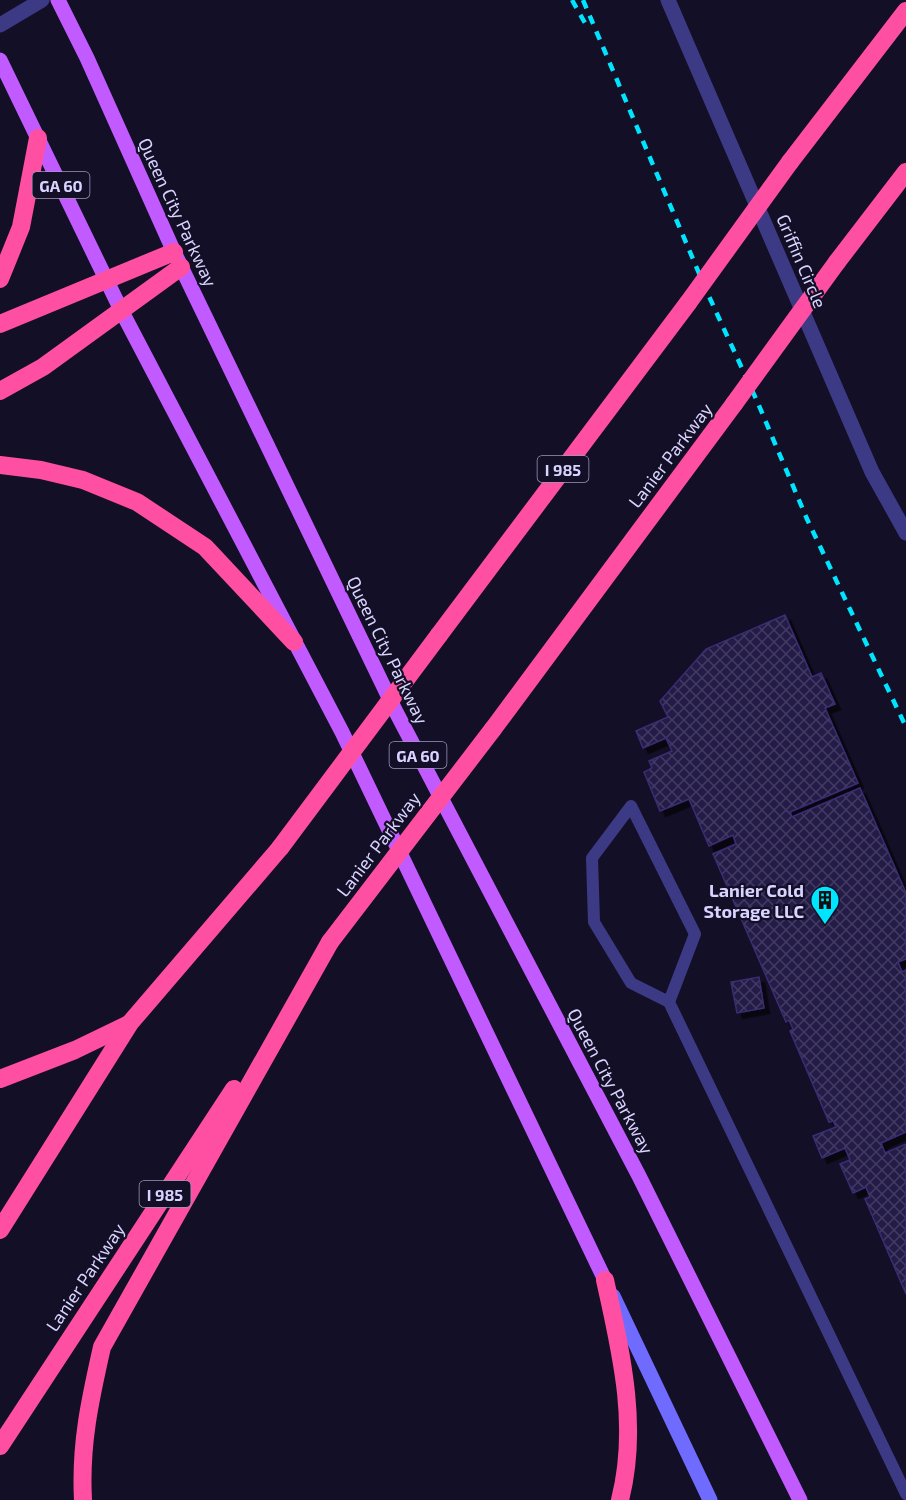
<svg xmlns="http://www.w3.org/2000/svg" width="906" height="1500" font-family="'Exo 2',sans-serif">
<style>
.building{fill:url(#building-cross-hatch);stroke:#3b2d73;stroke-width:1.5;filter:url(#shadow)}
.lines{fill:none;stroke-linecap:round;stroke-linejoin:round}
.lane{stroke:#3d3a85;stroke-width:12}
.street{stroke:#3d3a85;stroke-width:15}
.secondary{stroke:#6f6bff;stroke-width:15}
.primary{stroke:#c25bff;stroke-width:15}
.highway{stroke:#ff4fa3;stroke-width:18}
.rail{stroke:#00e5ff;stroke-width:4.5;stroke-dasharray:9 8;stroke-linecap:butt}
.highway-bridge{stroke:#ff4fa3;stroke-width:18}
.labels{text-anchor:middle;dominant-baseline:central;stroke-width:4.5;stroke-linejoin:round;paint-order:stroke}
.shield{fill:#130f26;stroke:#9e99be;stroke-width:1.5}
.shield-label{font-size:16px;font-weight:bold;fill:#d9d4ff}
.street-label{font-size:18px;fill:#d9d4ff;stroke:#130f26}
.poi-label{font-size:18px;font-weight:bold;fill:#d9d4ff;stroke:#130f26;text-anchor:end}
</style>
<defs>
<pattern id="building-cross-hatch" width="8" height="8" patternUnits="userSpaceOnUse" patternTransform="scale(1.5)"><rect width="8" height="8" fill="#241b47"/><path d="M0 0l8 8M0 8l8-8" fill="none" stroke="#433b63"/></pattern>
<filter id="shadow"><feDropShadow dx="5.5" dy="5.5" stdDeviation="0" flood-color="#0009"/></filter>
</defs>
<rect width="100%" height="100%" fill="#130f26"/>
<g class="building">
<path d="M785,615L812,677L821,673L835,704L825,708L858,783L790,812L792,817L860,788L906,893V959L898,962L902,972L906,970V1132L881,1143L885,1153L906,1144V1294L865,1199L870,1197L866,1187L853,1193L840,1164L850,1160L845,1148L822,1158L813,1136L836,1127L833,1121L829,1122L790,1031L793,1029L789,1020L786,1022L713,854L736,844L733,835L709,846L689,799L660,811L644,772L652,768L649,761L672,751L666,738L643,748L636,731L668,717L660,701L706,649Z"/>
<path d="M759,977L764,1008L737,1013L731,982Z"/>
</g>
<g class="lines">
<path class="lane" d="M669,1002L695,934L631,806L592,858L594,922L631,983L669,1002L906,1494"/>
<g class="street">
<path d="M668,0L872,472L906,533"/>
<path d="M0,25L42,0"/>
</g>
<path class="secondary" d="M613,1296L710,1500"/>
<g class="primary">
<path d="M58,0L87,58L174,252L395,710L639,1176L800,1500"/>
<path d="M0,60L121,310L342,732L605,1280"/>
</g>
<g class="highway">
<path d="M790,162L906,11"/>
<path d="M837,262L906,172"/>
<path d="M0,279L21,227L38,138"/>
<path d="M0,324L174,252"/>
<path d="M0,391L43,367L181,267"/>
<path d="M0,465L41,470L83,480L137,502L205,547L294,642"/>
<path d="M439,635L688,303"/>
<path d="M493,729L734,404"/>
<path d="M0,1079L75,1050L129,1024"/>
<path d="M0,1230L130,1023L280,848"/>
<path d="M605,1280C621,1352 639,1426 620,1500"/>
<path d="M0,1446L234,1089"/>
<path d="M83,1500C80,1445 90,1400 102,1347L330,942"/>
</g>
<g class="rail">
<path d="M572,0L585,23"/>
<path d="M583,0L707,292L757,401L807,519L906,727"/>
</g>
<g class="highway-bridge">
<path d="M688,303L790,162"/>
<path d="M734,404L837,262"/>
<path d="M280,848L439,635"/>
<path d="M330,942L493,729"/>
</g>
</g>
<defs>
<g id="building-pin" transform="scale(1.5)"><path d="M0 17L-7.5 6A9.5 9.5 0 1 1 7.5 6Z" fill="#00e5ff" stroke="#130f26"/><path d="M-4-6H4V6H1V3H-1V6H-4ZM-2.5-4.3h1.7v1.8h-1.7ZM.8-4.3h1.7v1.8H.8ZM-2.5-1h1.7V.8h-1.7ZM.8-1h1.7V.8H.8Z" fill="#111"/></g>
</defs>
<g fill-rule="evenodd">
<use href="#building-pin" x="825" y="900"/>
</g>
<g class="labels">
<g class="shield">
<rect x="32.5" y="172" width="57" height="26" rx="4.5"/>
<rect x="537.5" y="456" width="51" height="26" rx="4.5"/>
<rect x="389.5" y="742" width="57" height="26" rx="4.5"/>
<rect x="139.5" y="1181" width="51" height="26" rx="4.5"/>
</g>
<g class="shield-label">
<text x="61" y="185">GA 60</text>
<text x="563" y="469">I 985</text>
<text x="418" y="755">GA 60</text>
<text x="165" y="1194">I 985</text>
</g>
<g class="street-label">
<text transform="translate(178 212) rotate(65)">Queen City Parkway</text>
<text transform="translate(802 261) rotate(67)">Griffin Circle</text>
<text transform="translate(670 455) rotate(-53)">Lanier Parkway</text>
<text transform="translate(388 650) rotate(64)">Queen City Parkway</text>
<text transform="translate(378 844) rotate(-53)">Lanier Parkway</text>
<text transform="translate(611 1081) rotate(62)">Queen City Parkway</text>
<text transform="translate(85 1277) rotate(-56)">Lanier Parkway</text>
</g>
<g class="poi-label">
<text x="804" y="890">Lanier Cold<tspan x="804" dy="21">Storage LLC</tspan></text>
</g>
</g>
</svg>
